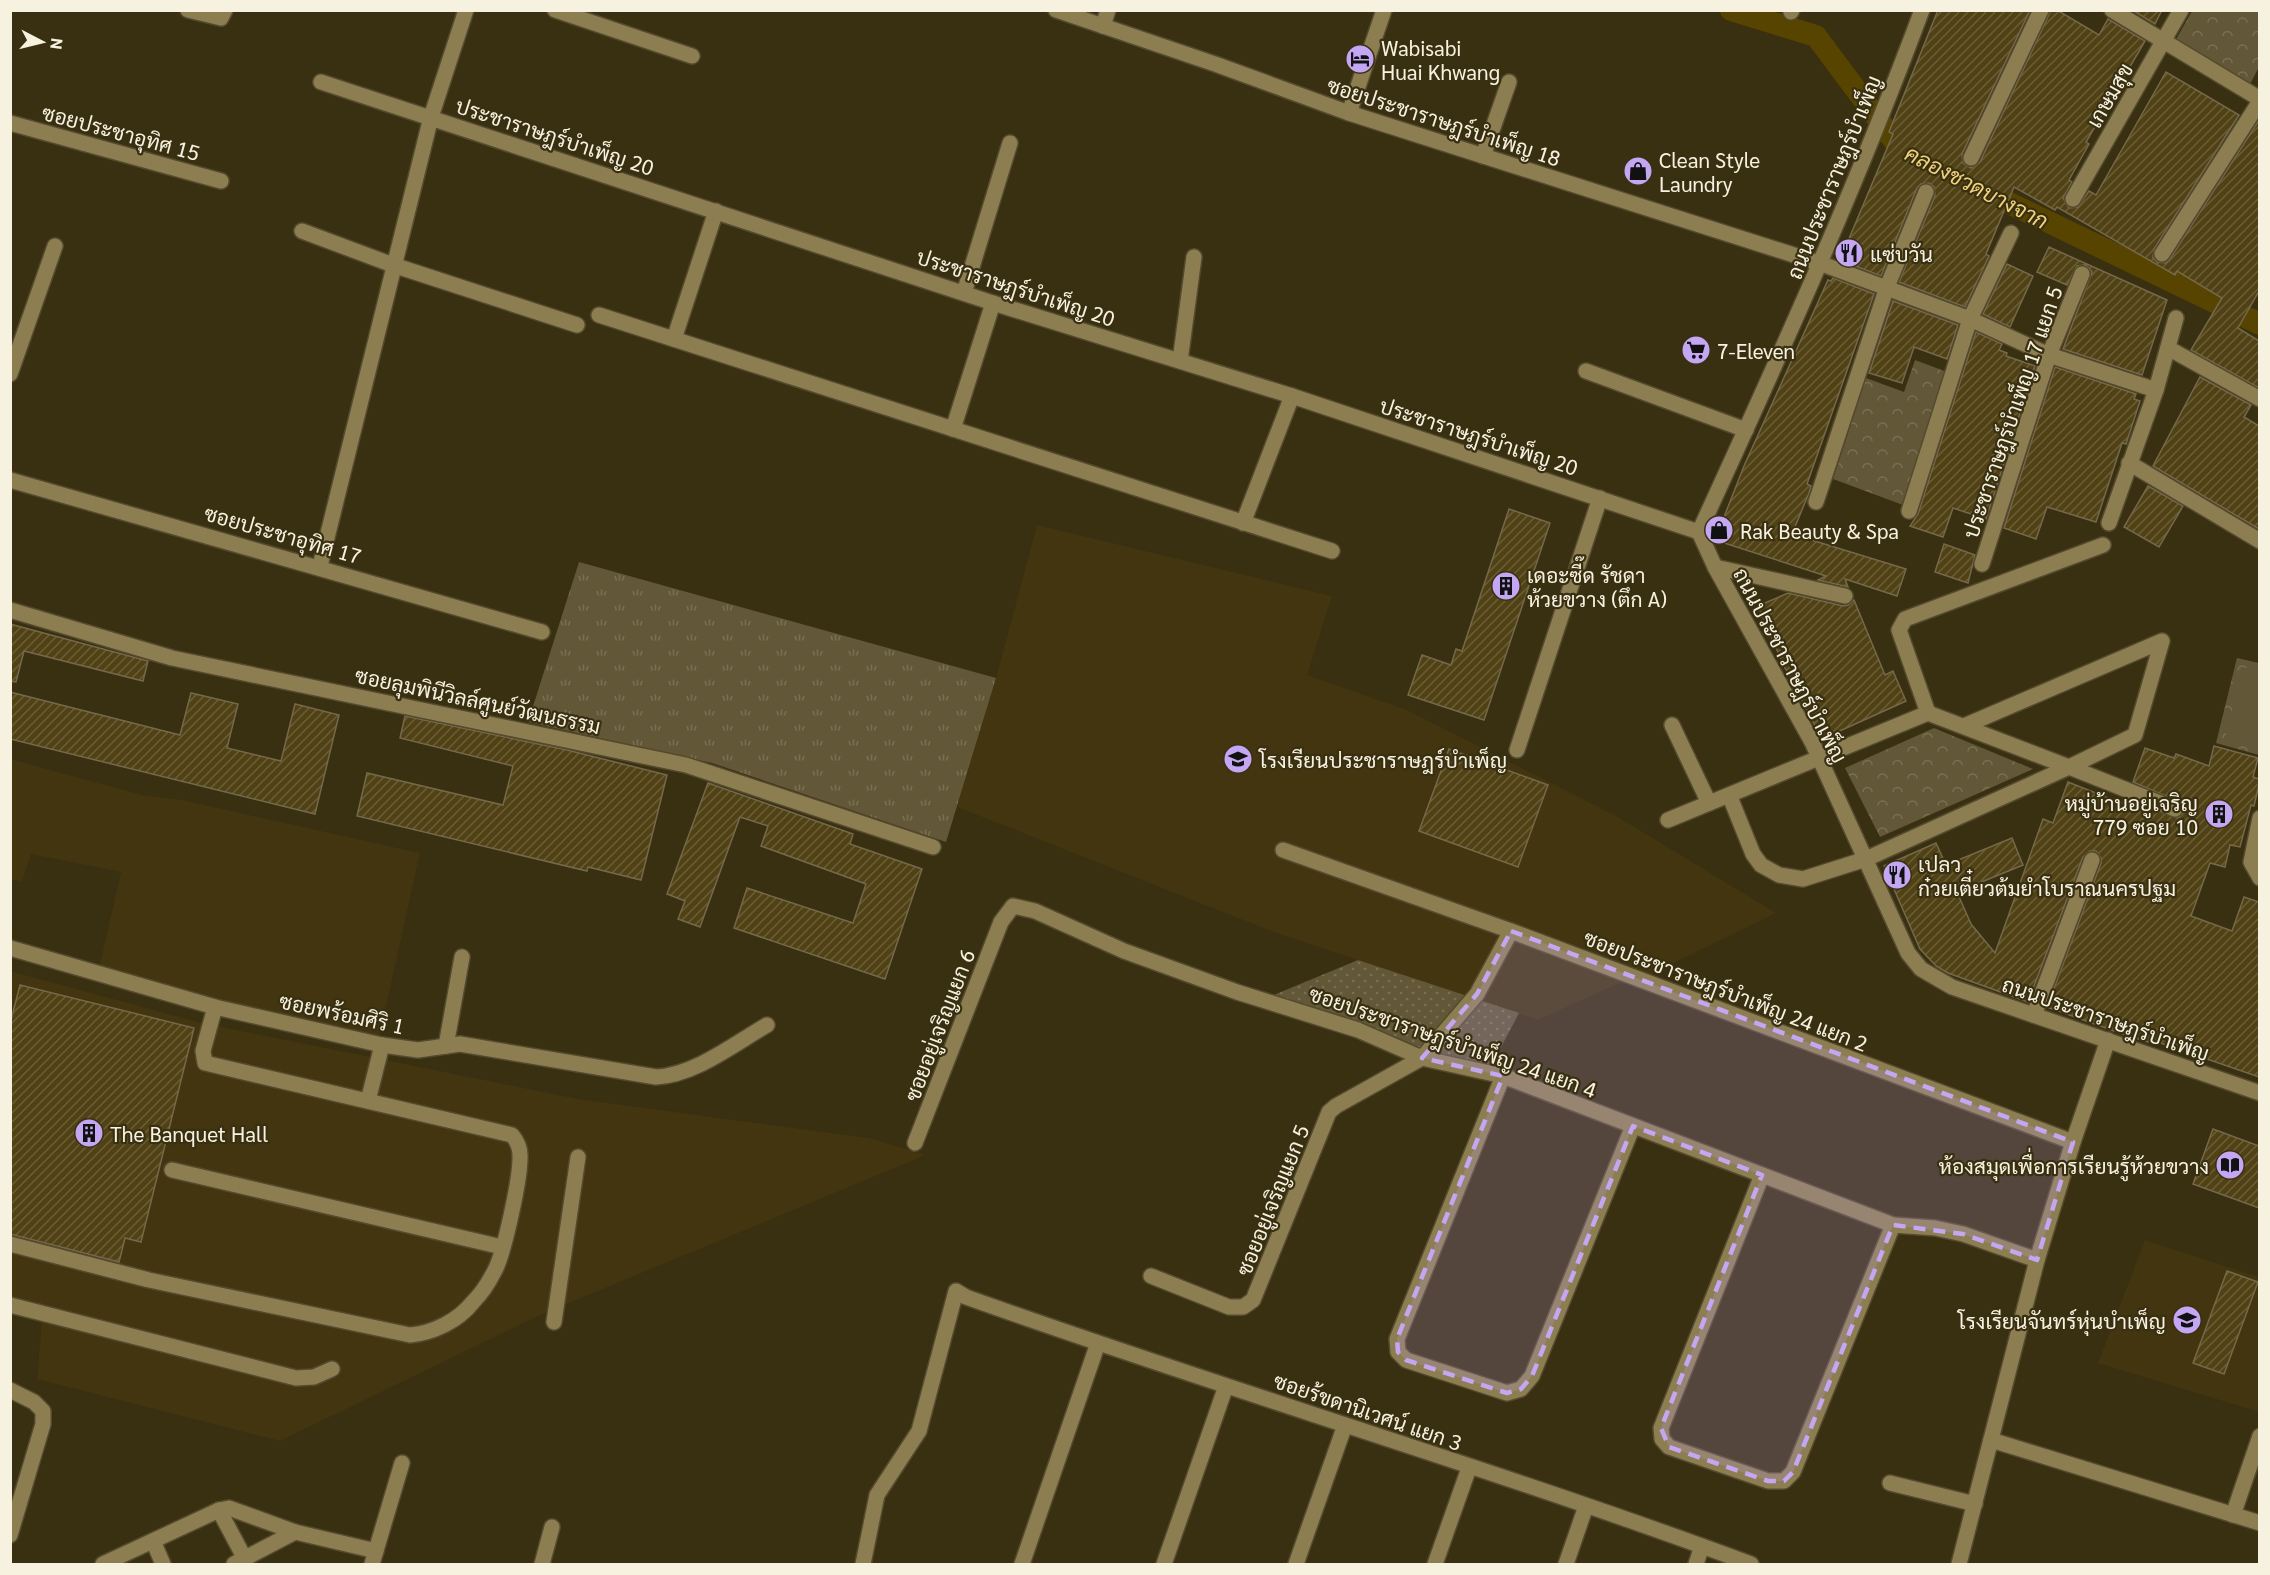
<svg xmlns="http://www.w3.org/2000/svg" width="2270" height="1575" font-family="Georgia,Sarabun,serif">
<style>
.built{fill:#42350f}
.grass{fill:url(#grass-tufts)}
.forest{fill:url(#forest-crowns)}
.garden{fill:url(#garden-dots)}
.pitch{fill:#625737}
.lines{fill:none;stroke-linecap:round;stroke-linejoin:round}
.canal{stroke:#574400;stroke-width:22}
.building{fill:url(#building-hatch);stroke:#74694a;stroke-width:1.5}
.minor-casing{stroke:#544a2e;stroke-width:18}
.minor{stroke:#8d7e52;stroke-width:15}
.marked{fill:#c3a7f2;fill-opacity:0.2;stroke:#c3a7f2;stroke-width:4.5;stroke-dasharray:12 8;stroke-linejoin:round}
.labels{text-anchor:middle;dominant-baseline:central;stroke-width:4.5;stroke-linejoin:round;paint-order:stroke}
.poi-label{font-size:21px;fill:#f7f1e0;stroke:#392f11;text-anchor:start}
.street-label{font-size:21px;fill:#f7f1e0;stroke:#392f11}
.water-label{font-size:22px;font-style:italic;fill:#f0d27c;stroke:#392f11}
</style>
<defs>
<pattern id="grass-tufts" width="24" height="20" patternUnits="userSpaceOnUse" patternTransform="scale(1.5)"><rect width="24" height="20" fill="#625737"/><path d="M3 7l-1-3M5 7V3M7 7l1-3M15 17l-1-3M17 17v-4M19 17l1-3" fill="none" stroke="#797054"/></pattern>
<pattern id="forest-crowns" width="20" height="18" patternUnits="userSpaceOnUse" patternTransform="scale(1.5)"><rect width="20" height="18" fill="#625737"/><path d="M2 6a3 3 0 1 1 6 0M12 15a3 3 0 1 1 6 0" fill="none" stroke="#797054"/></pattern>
<pattern id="garden-dots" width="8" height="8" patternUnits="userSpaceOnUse" patternTransform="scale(1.5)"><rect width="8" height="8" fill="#625737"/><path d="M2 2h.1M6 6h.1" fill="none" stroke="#797054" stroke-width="1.8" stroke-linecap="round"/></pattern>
<pattern id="building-hatch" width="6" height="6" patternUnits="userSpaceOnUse" patternTransform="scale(1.5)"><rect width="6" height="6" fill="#514215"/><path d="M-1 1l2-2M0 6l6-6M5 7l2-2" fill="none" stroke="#6b5e37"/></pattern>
</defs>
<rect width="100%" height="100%" fill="#392f11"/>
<g class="built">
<path d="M1037,525L1332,596L1307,675L1407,710L1618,817L1776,913L1649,975L1615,985L1538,1020L1271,931L957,807L996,678Z"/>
<path d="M10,759L142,795L182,800L420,853L379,1038L203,999L99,968L121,872L31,854L22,882L11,879Z"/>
<path d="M10,971L202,1023L578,1099L869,1138L926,1155L540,1315L280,1441L37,1379L42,1321L11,1313Z"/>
<path d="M2145,1240L2259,1277V1412L2098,1363Z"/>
</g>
<path class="grass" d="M579,562L996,678L946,842L712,763L528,722Z"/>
<g class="forest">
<path d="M2192,11H2259V67L2249,86L2174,43Z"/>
<path d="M1915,360L1947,372L1903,505L1833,479L1866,378L1904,392Z"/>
<path d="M2237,658L2259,663V755L2216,743Z"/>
<path d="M1934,728L2033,769L1880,837L1845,768Z"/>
</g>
<path class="garden" d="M1358,960L1519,1013L1490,1068L1411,1045L1269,997Z"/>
<path class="pitch" d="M2243,667L2259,671V747L2225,739Z"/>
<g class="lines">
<g class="canal">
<path d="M1731,10L1816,36L1901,150L1913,156"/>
<path d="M1980,189L2260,324"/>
</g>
</g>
<g class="building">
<path d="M1938,10H2030L1962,154L1963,163L1971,168L1980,162L2051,10H2057L2099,35L2108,19L2145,41L2086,142L2089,144L2069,180L2072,182L2063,198L2069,208L2078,207L2089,191L2096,195L2166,72L2239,115L2154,249L2153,258L2157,262L2166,263L2170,259L2259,120V291L2238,328L2259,341V388L2191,350L2222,298L2177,271L2175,275L2057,207L2055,210L2014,187L1986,254L1989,256L1965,307L1899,282L1935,196L1934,187L1929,183L1921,184L1917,188L1881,276L1840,260L1893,134L1889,132Z"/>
<path d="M2132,10H2162L2155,24Z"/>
<path d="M2049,247L2167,300L2142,375L2063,349L2092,272L2086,265L2077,266L2067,285L2037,272Z"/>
<path d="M2007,264L2033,276L2010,327L1983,314Z"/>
<path d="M1833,278L1874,294L1807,484L1811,486L1809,493L1792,534L1906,569L1897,596L1845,579L1848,587L1818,580L1826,576L1715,540L1744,466L1828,280L1831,281Z"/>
<path d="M1893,301L1958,325L1947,359L1914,347L1902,383L1869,373Z"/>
<path d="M1976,332L2002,344L1999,350L2007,353L2006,356L2035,366L1986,519L1953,508L1943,537L1910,526L1918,514Z"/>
<path d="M2055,367L2136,394L2134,399L2140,401L2126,444L2122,443L2096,522L2047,507L2036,539L2004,528Z"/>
<path d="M2200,377L2251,405L2244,417L2259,426V529L2153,466Z"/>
<path d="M2148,486L2183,506L2159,547L2124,527Z"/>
<path d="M1509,509L1550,523L1484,720L1408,695L1422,655L1451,665L1456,649L1462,651Z"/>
<path d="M1944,544L1975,555L1968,583L1935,572Z"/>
<path d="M1788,593L1843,606L1848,605L1854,600L1885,675L1893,671L1906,701L1822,739L1783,664L1758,606Z"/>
<path d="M10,624L148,661L143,681L24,651L16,682L10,681Z"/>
<path d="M10,692L180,735L191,693L238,704L227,748L281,761L295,704L339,715L315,814L10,739Z"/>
<path d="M405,716L567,750L667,775L641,880L588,867L587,871L357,816L367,773L503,805L513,766L400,738Z"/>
<path d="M2214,746L2258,758L2253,777L2259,779V785L2254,806L2251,805L2240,847L2230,845L2225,867L2210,863L2191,916L2232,931L2244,897L2259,902V1077L2149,1039L2148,1042L2114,1031L2047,1007L2101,863V858L2096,851H2090L2083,857L2028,1002L1948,973L1936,966L1920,949L1884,866L1936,843L1946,865L2012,838L2023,865L1957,892L1971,924L1995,953L2043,819L2053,823L2068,782L2121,803L2126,800L2177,818L2184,812L2182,803L2133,782L2145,748L2174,758L2176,754L2209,766Z"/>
<path d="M1449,749L1548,785L1518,867L1419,831Z"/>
<path d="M708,783L853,834L850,844L922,869L885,979L734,928L747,888L853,923L866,884L761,846L768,826L740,817L700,927L678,919L685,901L667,894Z"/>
<path d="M20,985L194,1028L141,1242L125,1238L119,1262L10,1234V1024Z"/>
<path d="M2213,1129L2259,1146V1208L2193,1184Z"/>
<path d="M2227,1271L2258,1282L2224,1374L2193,1363Z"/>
</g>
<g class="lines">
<g class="minor-casing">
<g id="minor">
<path d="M188,10L221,18L225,10"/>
<path d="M555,10L692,56"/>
<path d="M1056,10L1215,64L1349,113L1822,264L1970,319L2049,355L2156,390"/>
<path d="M1922,10C1856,188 1778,360 1699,532L1715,567L1812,742L1908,953L1921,969L1952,987L2260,1093"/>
<path d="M2112,10L2260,99"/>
<path d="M1791,12L1792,10"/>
<path d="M1103,26L1108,10"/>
<path d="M321,82L993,303L1292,396L1699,532"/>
<path d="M1349,113L1384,10"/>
<path d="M10,123L221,181"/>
<path d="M1483,156L1509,82"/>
<path d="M1971,158L2041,10"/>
<path d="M2073,199L2181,10"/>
<path d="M302,231L393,265L577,325"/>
<path d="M2162,254L2260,101"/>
<path d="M964,293L1010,143"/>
<path d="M599,315L1332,551"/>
<path d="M674,339L716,211"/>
<path d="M2168,348L2260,399"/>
<path d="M1180,361L1194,257"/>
<path d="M1586,371L1746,430"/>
<path d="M10,374L55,246"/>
<path d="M953,429L993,303"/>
<path d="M2129,463L2260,541"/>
<path d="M10,480L542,632"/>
<path d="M1816,502L1887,287L1926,192"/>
<path d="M1909,511L1970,319L2011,233"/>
<path d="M1243,523L1292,396"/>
<path d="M2109,523L2156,390L2176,318"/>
<path d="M1982,564L2049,355L2082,274"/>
<path d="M320,566L431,117L466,10"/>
<path d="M1715,567L1845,596"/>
<path d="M10,610L172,658L686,765L933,847"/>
<path d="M1928,713L1899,630L1905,619L2103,545"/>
<path d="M1672,725L1709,803"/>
<path d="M1517,750L1600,498"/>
<path d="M1732,802L1753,854L1761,865L1779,875L1803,879L1866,859L2069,767L2175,809"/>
<path d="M2260,818L2251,862L2260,878"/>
<path d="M1668,820L1928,713L2069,767L2135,735L2162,641L1964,726"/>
<path d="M1283,850L1511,931"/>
<path d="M10,948L215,1007L382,1045L418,1050L460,1044L656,1077C695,1075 734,1044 767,1025"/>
<path d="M2034,1015L2092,860"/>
<path d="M446,1046L462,957"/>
<path d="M1503,1076L1397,1339L1398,1352L1406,1360L1507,1393L1521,1389L1532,1376L1633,1126"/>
<path d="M368,1101L382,1045"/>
<path d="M915,1143L1001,922L1013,906L1035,911L1124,951L1237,992L1358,1030L1422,1058L1503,1076L1893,1225L1935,1228L1963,1234L2037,1260"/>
<path d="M172,1170L502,1247"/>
<path d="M1762,1175L1661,1428L1662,1439L1669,1447L1768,1481H1784L1793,1472L1893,1225"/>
<path d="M10,1244L149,1280L410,1335C433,1333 458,1321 473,1302C481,1294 489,1282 494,1272C504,1255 521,1176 520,1155C520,1147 517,1141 512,1135L205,1063L203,1051L215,1007"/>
<path d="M1151,1276L1229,1307H1243L1253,1300L1329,1112L1336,1106L1422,1058L1477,994L1511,931L2073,1142"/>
<path d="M10,1305L296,1378L314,1377L332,1369"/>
<path d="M554,1322L578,1157"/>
<path d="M10,1390L34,1402L43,1411V1424L10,1535"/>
<path d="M1991,1440L2260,1523"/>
<path d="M1890,1483L1975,1504"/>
<path d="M219,1510L245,1559"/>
<path d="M2233,1515L2260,1436"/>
<path d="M153,1541L163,1564"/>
<path d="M103,1564L219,1510L229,1508L295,1532L376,1551"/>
<path d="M234,1564L295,1532"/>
<path d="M372,1564L402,1463"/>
<path d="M542,1564L552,1527"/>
<path d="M863,1564L877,1495L919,1431L956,1291L966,1297C1226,1390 1492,1468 1751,1564"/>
<path d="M1022,1564L1098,1343"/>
<path d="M1164,1564L1226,1386"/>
<path d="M1296,1564L1345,1425"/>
<path d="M1435,1564L1469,1468"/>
<path d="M1566,1564L1586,1506"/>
<path d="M1696,1564L1702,1546"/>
<path d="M1959,1564L2037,1260L2073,1142L2108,1040"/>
</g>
</g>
<use href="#minor" class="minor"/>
</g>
<path class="marked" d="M1511,931L2073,1142L2037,1260L1963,1234L1893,1225L1793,1472L1784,1481H1768L1669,1447L1661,1428L1762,1175L1633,1126L1532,1376L1521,1389L1507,1393L1406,1360L1398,1352L1397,1339L1503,1076L1422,1058L1477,994Z"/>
<defs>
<g id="hotel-disc" transform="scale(1.5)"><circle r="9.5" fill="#c3a7f2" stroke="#392f11"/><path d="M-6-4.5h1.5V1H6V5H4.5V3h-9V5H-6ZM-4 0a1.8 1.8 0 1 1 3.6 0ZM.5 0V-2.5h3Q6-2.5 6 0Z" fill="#111"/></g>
<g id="shop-disc" transform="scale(1.5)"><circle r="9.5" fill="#c3a7f2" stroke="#392f11"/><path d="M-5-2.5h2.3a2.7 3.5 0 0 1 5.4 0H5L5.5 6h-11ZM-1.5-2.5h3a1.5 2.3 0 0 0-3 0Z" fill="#111"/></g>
<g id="restaurant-disc" transform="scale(1.5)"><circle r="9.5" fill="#c3a7f2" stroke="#392f11"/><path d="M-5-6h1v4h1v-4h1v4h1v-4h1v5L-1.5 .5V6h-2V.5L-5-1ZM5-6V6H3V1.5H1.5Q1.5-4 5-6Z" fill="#111"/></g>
<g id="supermarket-disc" transform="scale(1.5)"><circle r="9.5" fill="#c3a7f2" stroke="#392f11"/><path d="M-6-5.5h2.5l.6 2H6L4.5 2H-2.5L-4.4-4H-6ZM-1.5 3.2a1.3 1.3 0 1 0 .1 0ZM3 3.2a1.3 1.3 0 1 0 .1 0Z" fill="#111"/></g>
<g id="building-disc" transform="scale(1.5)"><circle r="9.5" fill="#c3a7f2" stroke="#392f11"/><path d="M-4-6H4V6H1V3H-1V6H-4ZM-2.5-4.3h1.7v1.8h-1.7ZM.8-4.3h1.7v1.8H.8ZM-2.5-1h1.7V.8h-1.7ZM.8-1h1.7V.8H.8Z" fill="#111"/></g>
<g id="school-disc" transform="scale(1.5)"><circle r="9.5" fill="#c3a7f2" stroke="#392f11"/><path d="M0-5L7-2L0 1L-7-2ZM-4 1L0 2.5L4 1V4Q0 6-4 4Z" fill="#111"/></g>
<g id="library-disc" transform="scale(1.5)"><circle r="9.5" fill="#c3a7f2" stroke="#392f11"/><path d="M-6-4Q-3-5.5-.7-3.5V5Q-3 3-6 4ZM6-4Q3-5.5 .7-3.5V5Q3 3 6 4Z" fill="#111"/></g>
</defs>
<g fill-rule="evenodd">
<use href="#hotel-disc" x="1360" y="59"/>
<use href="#shop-disc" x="1638" y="171"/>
<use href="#restaurant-disc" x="1849" y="253"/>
<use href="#supermarket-disc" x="1696" y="350"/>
<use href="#shop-disc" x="1719" y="530"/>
<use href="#building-disc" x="1506" y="586"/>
<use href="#school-disc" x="1238" y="759"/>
<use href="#building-disc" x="2219" y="814"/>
<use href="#restaurant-disc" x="1897" y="875"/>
<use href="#building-disc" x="89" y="1133"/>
<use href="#library-disc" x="2230" y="1165"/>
<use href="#school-disc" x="2187" y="1320"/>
</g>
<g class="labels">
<g class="poi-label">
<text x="1381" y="47">Wabisabi<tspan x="1381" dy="24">Huai Khwang</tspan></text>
<text x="1659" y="159">Clean Style<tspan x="1659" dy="24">Laundry</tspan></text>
<text x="1870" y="253">แซ่บวัน</text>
<text x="1717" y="350">7-Eleven</text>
<text x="1740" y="530">Rak Beauty &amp; Spa</text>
<text x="1527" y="574">เดอะซี๊ด รัชดา<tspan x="1527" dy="24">ห้วยขวาง (ตึก A)</tspan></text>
<text x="1259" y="759">โรงเรียนประชาราษฎร์บำเพ็ญ</text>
<text x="2198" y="802" text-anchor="end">หมู่บ้านอยู่เจริญ<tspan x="2198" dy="24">779 ซอย 10</tspan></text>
<text x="1918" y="863">เปลว<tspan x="1918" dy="24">ก๋วยเตี๋ยวต้มยำโบราณนครปฐม</tspan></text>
<text x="110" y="1133">The Banquet Hall</text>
<text x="2209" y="1165" text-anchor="end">ห้องสมุดเพื่อการเรียนรู้ห้วยขวาง</text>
<text x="2166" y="1320" text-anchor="end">โรงเรียนจันทร์หุ่นบำเพ็ญ</text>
</g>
<g class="street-label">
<text transform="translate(2109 95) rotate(-60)">เกษมสุข</text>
<text transform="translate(1444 121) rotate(18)">ซอยประชาราษฎร์บำเพ็ญ 18</text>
<text transform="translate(121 132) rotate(15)">ซอยประชาอุทิศ 15</text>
<text transform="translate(555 136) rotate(18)">ประชาราษฎร์บำเพ็ญ 20</text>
<text transform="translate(1833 177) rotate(-68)">ถนนประชาราษฎร์บำเพ็ญ</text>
<text transform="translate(1016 287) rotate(18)">ประชาราษฎร์บำเพ็ญ 20</text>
<text transform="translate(2012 412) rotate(-71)">ประชาราษฎร์บำเพ็ญ 17 แยก 5</text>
<text transform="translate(1479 436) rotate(18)">ประชาราษฎร์บำเพ็ญ 20</text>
<text transform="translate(283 534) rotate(16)">ซอยประชาอุทิศ 17</text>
<text transform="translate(1791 665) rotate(62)">ถนนประชาราษฎร์บำเพ็ญ</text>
<text transform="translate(478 700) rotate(12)">ซอยลุมพินีวิลล์ศูนย์วัฒนธรรม</text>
<text transform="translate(1726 990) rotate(21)">ซอยประชาราษฎร์บำเพ็ญ 24 แยก 2</text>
<text transform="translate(342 1013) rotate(12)">ซอยพร้อมศิริ 1</text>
<text transform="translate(2106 1018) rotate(19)">ถนนประชาราษฎร์บำเพ็ญ</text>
<text transform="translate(939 1025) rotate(-69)">ซอยอยู่เจริญแยก 6</text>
<text transform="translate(1453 1041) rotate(19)">ซอยประชาราษฎร์บำเพ็ญ 24 แยก 4</text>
<text transform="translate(1272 1200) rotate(-68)">ซอยอยู่เจริญแยก 5</text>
<text transform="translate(1368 1411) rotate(19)">ซอยร้ขดานิเวศน์ แยก 3</text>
</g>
<g class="water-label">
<text transform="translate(1977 186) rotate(27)">คลองชวดบางจาก</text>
</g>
</g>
<rect width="2270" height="1575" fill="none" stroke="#f7f1e0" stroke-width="24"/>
<g transform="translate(42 42) rotate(97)" stroke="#392f11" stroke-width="4.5" paint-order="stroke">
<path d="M0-4.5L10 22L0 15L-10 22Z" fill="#f7f1e0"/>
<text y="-9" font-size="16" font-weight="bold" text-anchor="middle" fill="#f7f1e0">N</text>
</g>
</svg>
